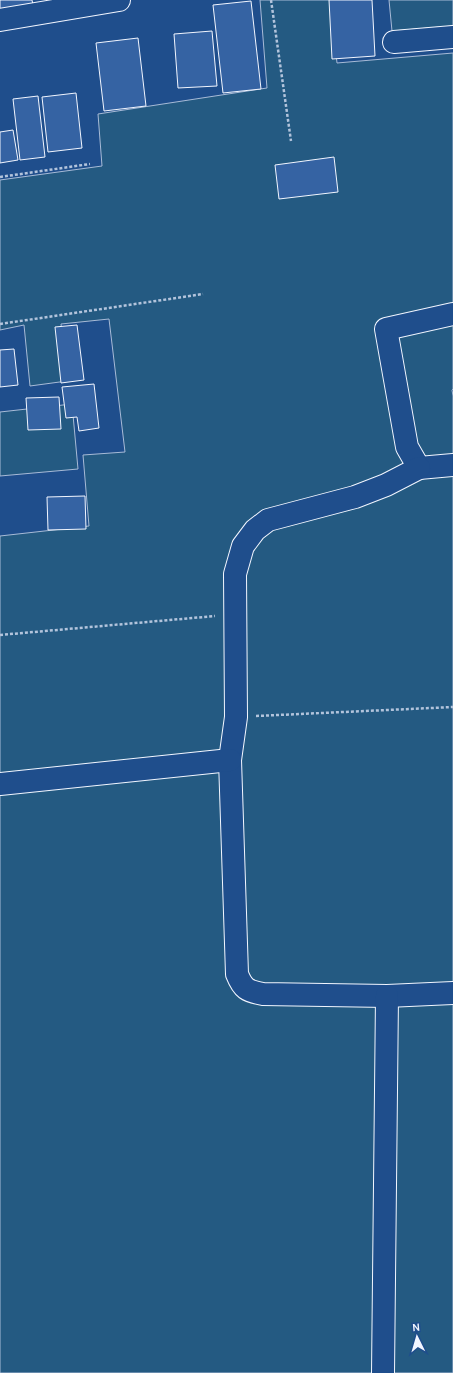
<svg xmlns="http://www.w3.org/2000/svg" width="453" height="1373" font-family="Karla,sans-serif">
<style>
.green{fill:#245a82;stroke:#a8bbd7}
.building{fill:#3563a3;stroke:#f2f6ff}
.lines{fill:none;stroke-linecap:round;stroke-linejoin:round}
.minor-casing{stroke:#f2f6ff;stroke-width:24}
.path{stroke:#b3c4dc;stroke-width:2.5;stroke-dasharray:3 2;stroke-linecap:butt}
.minor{stroke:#1f4e8c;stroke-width:22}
</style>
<rect width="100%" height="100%" fill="#1f4e8c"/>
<g class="green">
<path d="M260,0H330L337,63L453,53V389L452,390L453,396V1373H0V536L89,526L83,455L125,452L109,319L61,324L67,381L30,386L24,325L0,330V180L102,166L98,114L267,88Z"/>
<path d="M389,0H453V26L392,31Z"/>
<path d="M72,404L78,469L0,476V412Z"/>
</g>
<g class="building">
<path d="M0,0H32L34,10L0,14Z"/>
<path d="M329,0H372L375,56L332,59Z"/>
<path d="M251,1L261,89L223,93L213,5Z"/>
<path d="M212,31L217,86L178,88L174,34Z"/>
<path d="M138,38L146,106L104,111L96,43Z"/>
<path d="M76,93L82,148L48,152L42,97Z"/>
<path d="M38,96L45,157L20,160L13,99Z"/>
<path d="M13,130L18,160L0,163V132Z"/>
<path d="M334,157L338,192L279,199L275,165Z"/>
<path d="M77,325L84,380L61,383L55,327Z"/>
<path d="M14,349L18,385L0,387V350Z"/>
<path d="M94,384L99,428L79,431L77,417L66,418L62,387Z"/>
<path d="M59,397L61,429L28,430L26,398Z"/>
<path d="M85,496L86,529L48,530L47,497Z"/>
</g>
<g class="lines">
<g class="minor-casing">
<g id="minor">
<path d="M0,20L119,0"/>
<path d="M394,42L453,37"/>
<path d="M453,314L386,329L407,447L419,468L453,465"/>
<path d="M419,468L386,485L355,497L268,520L255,530L243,546L235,574L236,717L230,760L237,974C243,989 247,991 263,994L387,996L453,993"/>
<path d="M0,784L230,760"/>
<path d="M383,1373L387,996"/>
</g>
</g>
<g class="path">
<path d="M271,0L291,141"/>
<path d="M0,177L90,164"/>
<path d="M0,324L203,294"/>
<path d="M0,635L215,616"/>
<path d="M256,716L453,707"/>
</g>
<use href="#minor" class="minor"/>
</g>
<g transform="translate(417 1337) rotate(355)" stroke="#1f4e8c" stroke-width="3" paint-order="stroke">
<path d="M0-3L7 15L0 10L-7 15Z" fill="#f2f6ff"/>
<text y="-6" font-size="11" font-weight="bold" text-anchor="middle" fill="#f2f6ff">N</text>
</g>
</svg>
